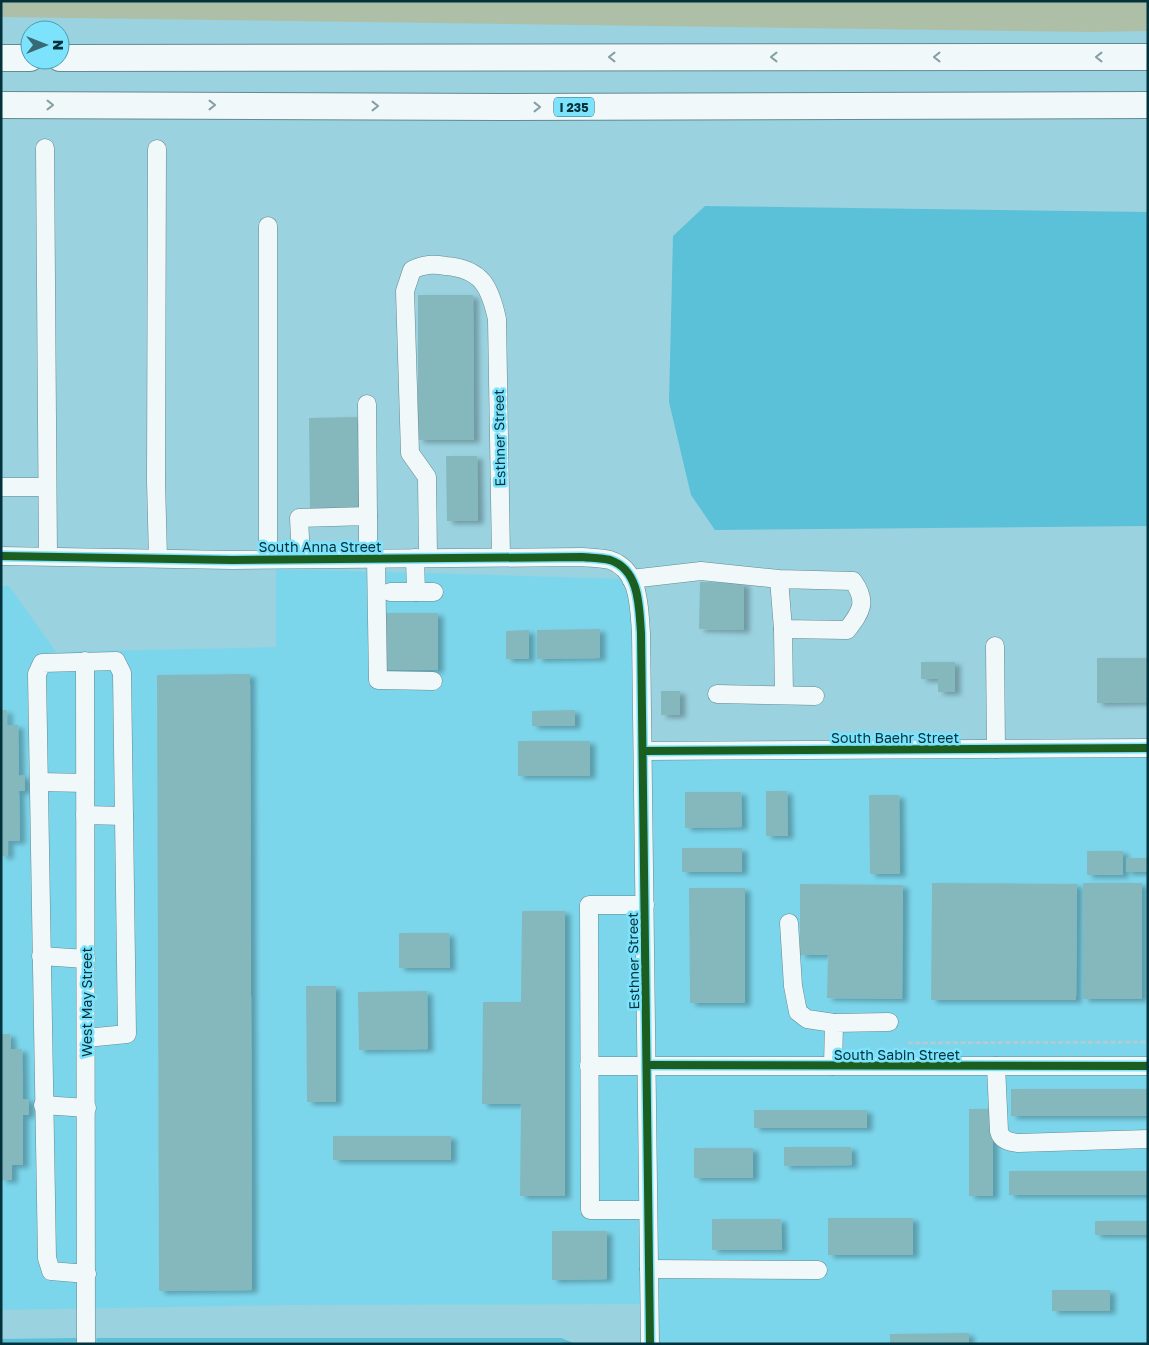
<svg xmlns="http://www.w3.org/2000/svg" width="1149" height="1345" font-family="'Golos Text',sans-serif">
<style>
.built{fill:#7cd6eb}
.green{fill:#adbfa7}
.water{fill:#5bc1d8}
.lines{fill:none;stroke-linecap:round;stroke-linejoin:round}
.stream{stroke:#5bc1d8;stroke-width:4}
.building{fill:#85b8bd;filter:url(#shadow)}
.minor-casing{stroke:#658991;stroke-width:19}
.highway-casing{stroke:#658991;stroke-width:28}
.path{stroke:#b9cace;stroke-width:2.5;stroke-dasharray:5 2.5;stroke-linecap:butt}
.minor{stroke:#f0f8fa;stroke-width:18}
.highway{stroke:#f0f8fa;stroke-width:26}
.cycleway-casing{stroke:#7de3fc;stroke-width:11}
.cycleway{stroke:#1b5e20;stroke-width:8}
.oneway{stroke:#859fa4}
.labels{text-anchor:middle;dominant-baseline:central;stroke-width:5;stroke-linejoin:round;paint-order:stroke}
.shield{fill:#7de3fc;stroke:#276776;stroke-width:1}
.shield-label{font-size:12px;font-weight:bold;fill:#02323c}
.street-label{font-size:14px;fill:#02323c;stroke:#7de3fc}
</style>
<defs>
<filter id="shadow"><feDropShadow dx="5.5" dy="3" stdDeviation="2.5" flood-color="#0004"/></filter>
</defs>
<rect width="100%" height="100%" fill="#9ad2df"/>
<path class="built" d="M276,569L631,579L643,751L1148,750V1344H650L649,1304L288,1305L1,1310V586H9L56,652L276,647Z"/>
<path class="green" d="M1,1H1148V31L1094,32L1,17Z"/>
<path class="water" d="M705,206L1148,212V526L715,530L691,495L669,402L673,236Z"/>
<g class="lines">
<g class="stream">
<path d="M98,1340H561L571,1344"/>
<path d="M1,1341L75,1340"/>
</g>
</g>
<g class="building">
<path d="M418,295H473L474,440H418Z"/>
<path d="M357,417L358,507L310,508L309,418Z"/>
<path d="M446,456H477L478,521H447Z"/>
<path d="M700,582L744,583V630L699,629Z"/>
<rect x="381" y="613" width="57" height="57"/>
<path d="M600,629V658L537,659V630Z"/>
<path d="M529,630V659H506V631Z"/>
<path d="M1097,658H1148V702L1097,703Z"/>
<path d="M921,662H955V692H938V679H921Z"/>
<path d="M250,674L252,1290L159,1291L157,675Z"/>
<rect x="661" y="691" width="19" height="24"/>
<path d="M1,710H7V725H18L19,776L25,775V791H19L20,841H8V856H1Z"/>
<path d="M575,710V726H532V711Z"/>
<rect x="518" y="741" width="72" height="35"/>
<path d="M766,791H787L788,836H766Z"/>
<path d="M685,792H741L742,827L685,828Z"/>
<path d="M869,795H899L900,874H870Z"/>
<rect x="682" y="848" width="60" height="24"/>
<rect x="1087" y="851" width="36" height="24"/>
<rect x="1126" y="858" width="22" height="14"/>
<path d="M932,883L1077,884L1076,1000H931Z"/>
<rect x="1083" y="883" width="59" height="116"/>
<path d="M800,884L903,885L902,999L827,998L828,955H800Z"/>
<path d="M689,888H745V1003H690Z"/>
<path d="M522,911H565V1196H520L521,1104H482L483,1002H521Z"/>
<path d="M399,933H449L450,968H399Z"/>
<path d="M306,986H336V1102H307Z"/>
<path d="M427,991L428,1049L359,1050L358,992Z"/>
<path d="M1,1034H10L11,1049H22L23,1099H29V1115H23V1165H12V1180H1Z"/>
<rect x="1011" y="1089" width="137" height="27"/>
<rect x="969" y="1109" width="24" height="87"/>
<rect x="754" y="1110" width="113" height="18"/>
<rect x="333" y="1136" width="118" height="24"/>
<path d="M784,1147H851L852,1165L784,1166Z"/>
<rect x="694" y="1148" width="59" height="30"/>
<rect x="1009" y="1171" width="139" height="24"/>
<rect x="828" y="1218" width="85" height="37"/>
<path d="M712,1219H781L782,1250H712Z"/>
<rect x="1095" y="1221" width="53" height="14"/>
<path d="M552,1231H607V1279L552,1280Z"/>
<rect x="1052" y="1290" width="58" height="21"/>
<path d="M969,1333V1344H890V1334Z"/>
</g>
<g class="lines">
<g class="minor-casing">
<g id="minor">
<path d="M45,148L48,556"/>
<path d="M157,149L156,481L158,558"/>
<path d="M268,226V558"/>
<path d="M367,404L368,516"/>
<path d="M1,487H47"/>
<path d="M1,556L232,560L582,557C591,558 602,558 610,560C640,570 639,607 641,633L650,1344"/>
<path d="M428,557L427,477L410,453L405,291L412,270C424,264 433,264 446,266C482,269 490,287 497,319L501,557"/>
<path d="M301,558L299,518L368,516V558"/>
<path d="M376,558L378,680L433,681"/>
<path d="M415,558L416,592H434"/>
<path d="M631,579L701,571L779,579L853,581C868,602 861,612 847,630L783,629L779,579"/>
<path d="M390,592H416"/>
<path d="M783,629L784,695"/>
<path d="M995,646L996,749"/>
<path d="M85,661L86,1344"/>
<path d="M717,694L815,696"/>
<path d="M643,751L1148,748"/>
<path d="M41,782L85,783"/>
<path d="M85,815L124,816"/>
<path d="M645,905H589L590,1210H648"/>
<path d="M789,923L793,986L798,1012L807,1019L834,1023"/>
<path d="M41,956L86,959"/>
<path d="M86,1038L127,1034L122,673L116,661L42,663L37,674L47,1258L51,1271L87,1274"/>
<path d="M589,1066H1148"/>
<path d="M833,1066L834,1023L889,1022"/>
<path d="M996,1066L999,1131C1001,1140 1009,1142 1018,1143L1148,1139"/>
<path d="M43,1105L87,1108"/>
<path d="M649,1269L818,1270"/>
</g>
</g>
<g class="highway-casing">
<g id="highway">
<path d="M1,58H30"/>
<path d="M60,58L1148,57"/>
<path d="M1,105L501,107L1148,105"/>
</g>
</g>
<path class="path" d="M908,1043L1148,1042"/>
<use href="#minor" class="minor"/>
<use href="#highway" class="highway"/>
<g class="cycleway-casing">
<g id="cycleway">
<path d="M1,556L232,560L582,557C591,558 602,558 610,560C640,570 639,607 641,633L650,1344"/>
<path d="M643,751L1148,748"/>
<path d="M647,1065L1148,1066"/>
</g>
</g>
<use href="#cycleway" class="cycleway"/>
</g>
<defs><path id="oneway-chevron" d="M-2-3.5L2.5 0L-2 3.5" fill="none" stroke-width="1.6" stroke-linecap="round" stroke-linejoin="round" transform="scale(1.25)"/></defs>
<g class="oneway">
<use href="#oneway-chevron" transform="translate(612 57) rotate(180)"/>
<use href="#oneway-chevron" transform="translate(774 57) rotate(180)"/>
<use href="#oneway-chevron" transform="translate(937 57) rotate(180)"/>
<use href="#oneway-chevron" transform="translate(1099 57) rotate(180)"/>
<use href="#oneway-chevron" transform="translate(50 105)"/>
<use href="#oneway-chevron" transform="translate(212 105)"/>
<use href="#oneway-chevron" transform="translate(375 106)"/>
<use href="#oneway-chevron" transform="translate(537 107)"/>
</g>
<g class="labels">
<rect class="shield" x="554" y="97.5" width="40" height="19" rx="4"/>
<g class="shield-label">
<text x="574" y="107">I 235</text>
</g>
<g class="street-label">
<text transform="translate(499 438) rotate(-91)">Esthner Street</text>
<text x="320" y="546">South Anna Street</text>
<text x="895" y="737">South Baehr Street</text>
<text transform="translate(633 961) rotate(-91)">Esthner Street</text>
<text transform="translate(86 1002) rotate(-90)">West May Street</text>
<text x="897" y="1054">South Sabin Street</text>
</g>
</g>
<rect width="1149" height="1345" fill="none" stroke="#02323c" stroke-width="5"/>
<g transform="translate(45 45) rotate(90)"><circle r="24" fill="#7de3fc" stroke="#4c9caf"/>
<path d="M0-4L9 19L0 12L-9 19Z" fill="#376a75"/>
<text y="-8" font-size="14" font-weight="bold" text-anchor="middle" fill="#02323c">N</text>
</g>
</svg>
